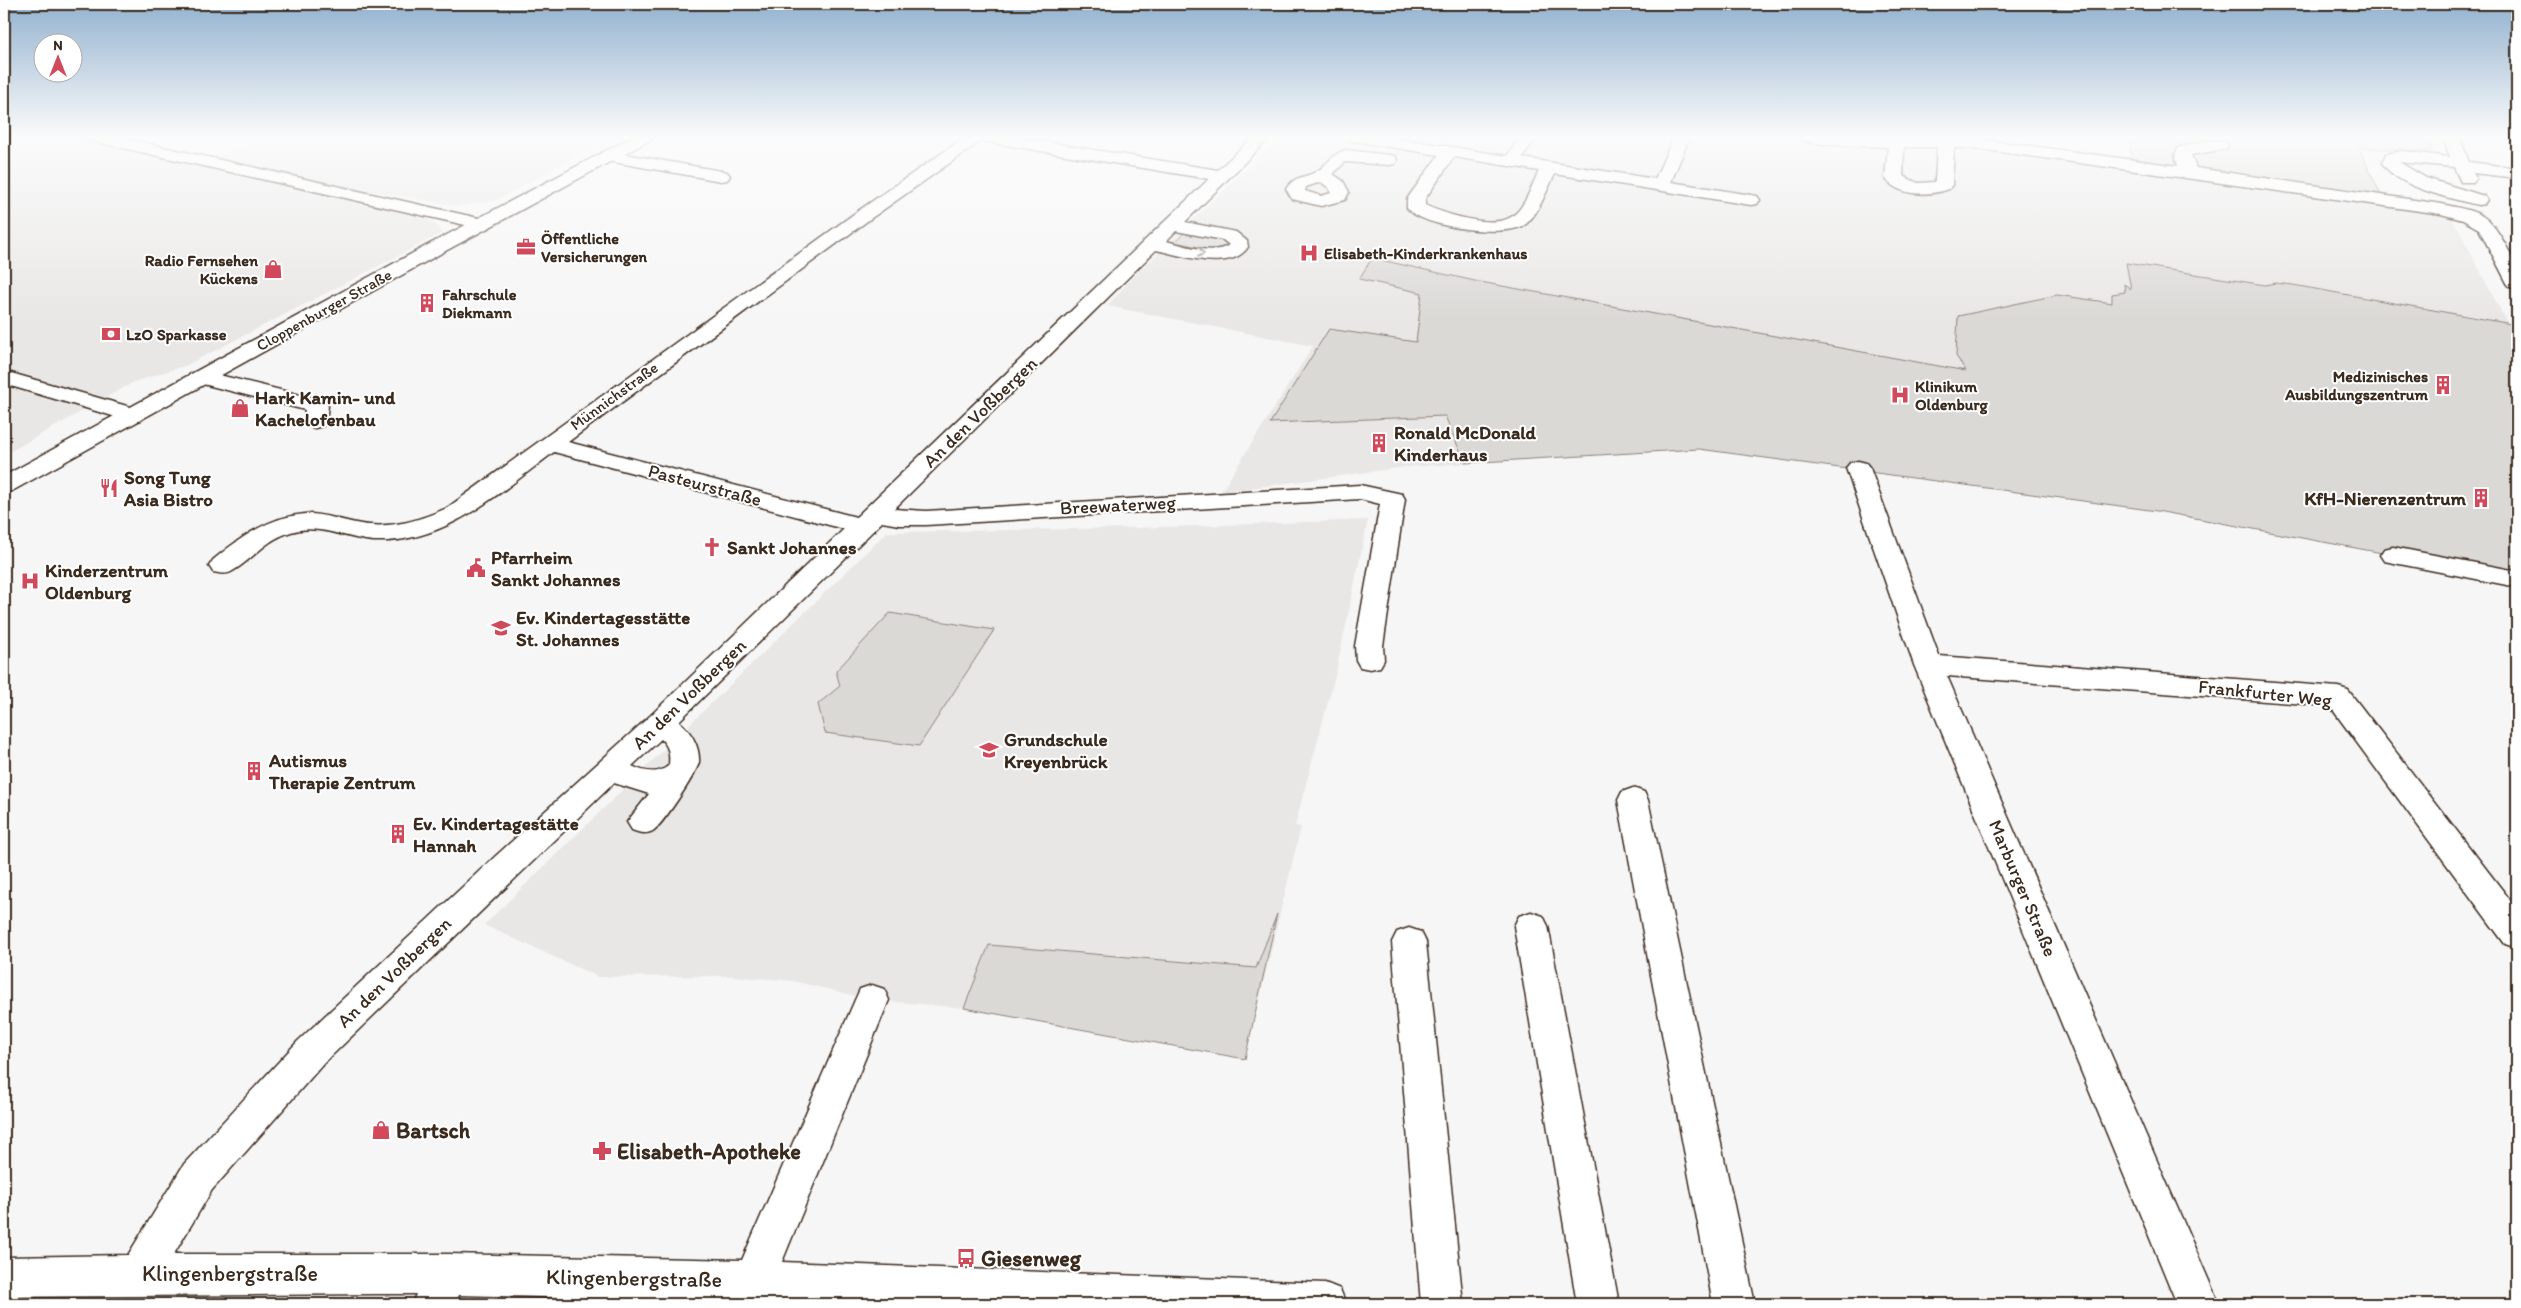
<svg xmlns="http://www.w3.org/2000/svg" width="2521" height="1308" font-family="Itim,sans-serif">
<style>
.built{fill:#e9e7e6}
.green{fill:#dbd9d6;stroke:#8b827a}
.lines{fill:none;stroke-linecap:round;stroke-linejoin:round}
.minor-casing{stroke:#3b2a1e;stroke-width:3}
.major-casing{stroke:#3b2a1e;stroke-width:3}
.minor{fill:#fff;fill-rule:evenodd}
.major{fill:#fff;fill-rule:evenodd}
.oneway{stroke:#a79f9a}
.labels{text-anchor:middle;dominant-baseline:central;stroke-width:4;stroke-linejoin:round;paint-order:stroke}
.far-poi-label{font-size:16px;font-weight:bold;fill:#3b2a1e;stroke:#fff;text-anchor:start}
.far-street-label{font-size:16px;fill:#3b2a1e;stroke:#fff}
.poi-label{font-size:19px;font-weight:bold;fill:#3b2a1e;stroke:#fff;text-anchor:start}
.street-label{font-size:19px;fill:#3b2a1e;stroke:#fff}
.near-poi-label{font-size:22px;font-weight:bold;fill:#3b2a1e;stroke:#fff;text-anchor:start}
.near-street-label{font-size:22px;fill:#3b2a1e;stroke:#fff}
</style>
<rect width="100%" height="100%" fill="#f7f6f6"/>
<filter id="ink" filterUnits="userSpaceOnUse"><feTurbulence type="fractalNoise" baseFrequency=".02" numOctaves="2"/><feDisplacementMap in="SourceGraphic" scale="10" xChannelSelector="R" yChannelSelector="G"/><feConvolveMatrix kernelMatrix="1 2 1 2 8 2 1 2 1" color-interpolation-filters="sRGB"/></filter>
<g filter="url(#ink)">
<g class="built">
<path d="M4,136H90L428,219L438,226L442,233L187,365L134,382L4,455Z"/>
<path d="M266,136H612L495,201L458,206L205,162Z"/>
<path d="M1281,136H1765L1830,145L1875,147L1993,149L2445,214L2452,219L2460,232L2517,342L2001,476L1699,449L1406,467L1221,492L1313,346L1107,306L1137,273Z"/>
<path d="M1368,520L1336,672L1295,826L1301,827L1245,1059L964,1008L872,1000L793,981L731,976L598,977L484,925L887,532L1137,528Z"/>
</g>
<g class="green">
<path d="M2129,136H2426L2432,151L2359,148L2381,195L2132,159Z"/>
<path d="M1184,233L1225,240L1228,244L1223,249L1213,250L1175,242Z"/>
<path d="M1372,258L1475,281L1966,371L1956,356L1958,316L2057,295L2112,303V294L2125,292L2124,284L2131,289L2126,263L2265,285L2275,283L2293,285L2517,325V574L2391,549L2393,555L2157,511L1699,449L1465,463L1445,416L1270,423L1329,329L1416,342L1422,293L1359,279Z"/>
<path d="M890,613L994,630L919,746L825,733L818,704L840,686L836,671Z"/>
<path d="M1277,914L1245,1059L964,1008L989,945L1256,968Z"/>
</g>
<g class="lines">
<g class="minor-casing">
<g id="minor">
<path d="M84,136H114L483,219L489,220L492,224L489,228L483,229L92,141Z"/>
<path d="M967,136H1009L1218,170L1254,136H1271L1185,222L1236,232L1247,241L1248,247C1231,273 1181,255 1156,250L894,509L926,511L1360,485L1402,494L1405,499L1383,646L1384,660L1380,667L1370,669L1360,667L1356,660L1355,646L1380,504L1360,499L926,525H899L882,522L679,721C691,732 700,746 699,762C698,771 663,824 654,830C647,835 640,833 632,830L627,822L649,794L614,783L324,1063L212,1190L174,1254H448L742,1260L855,1000L860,989L872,985L884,989L889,1000L782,1262L1325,1283L1340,1289L1346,1304H824L459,1295L455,1304H412L416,1294H379L4,1297V1257L128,1255L184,1164L298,1041L488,863L651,715L844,529L554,452C500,492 446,544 374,541C346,539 319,523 291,532C264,540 253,560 231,572C225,575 219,573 213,572L209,566L213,560C240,538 268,517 305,514C324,513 342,521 361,524C392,529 420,520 447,508L858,211ZM981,141L1209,179L856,517L568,442L870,219ZM1176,231L1223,240L1229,245C1213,256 1184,245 1166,241ZM661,739C669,747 670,754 669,765C659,775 644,772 632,766Z"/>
<path d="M1346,136H1385L1507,156L1521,136H1537L1522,158L1655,179L1674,136H1690L1671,182L1751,195L1757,196L1760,200L1757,204L1751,205L1555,174C1547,189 1539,213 1526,224C1506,239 1420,227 1407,208V199L1439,155L1354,141ZM1454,157L1539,171C1532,184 1525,209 1511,217C1492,229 1444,214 1425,205V199Z"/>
<path d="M1797,136L1972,138L2178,166L2175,155L2178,148C2189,145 2221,134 2228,145L2226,149L2191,155L2196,168L2442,204C2477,212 2487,211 2505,244C2516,263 2517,267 2517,289L2510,287L2507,283L2479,229L2463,220L2441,214L1972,148H1954L1952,185L1949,189C1930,196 1898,197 1885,178L1888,147C1872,146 1805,147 1797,136ZM1904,147H1937L1935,182L1918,183L1903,176Z"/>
<path d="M2443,136H2459L2469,162L2517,168V178L2473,173L2476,178L2473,182H2461L2454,167L2399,162L2426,178L2484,196L2487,200L2484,204L2478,205C2450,198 2399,188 2382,163L2386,154L2402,151L2450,157Z"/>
<path d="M1346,150L1389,155L1395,156L1397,160L1395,164L1389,165L1345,162L1333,174L1343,181L1349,192L1345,200L1321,206L1292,199L1286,189C1296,174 1305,179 1317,171C1329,164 1331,154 1346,150ZM1321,182L1329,188L1331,193L1321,196L1305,191L1306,187Z"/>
<path d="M608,151L721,171L727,172L730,176L727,180L721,181L602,160L600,156L602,152Z"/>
<path d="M4,371L141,410L144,415L141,420L133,422L4,384Z"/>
<path d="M203,371L325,401L328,406L326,421L323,426L315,428L307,426L304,421L305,410L195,382L192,377L195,372Z"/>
<path d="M1858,461L1866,463L1870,468L1939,656L2338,687L2348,690L2517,909V948L2505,944L2330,706L1947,676L2219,1304H2177L1914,665L1846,468L1850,463Z"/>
<path d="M2393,547L2517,571V587L2384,561L2380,555L2384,549Z"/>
<path d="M1633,788L1644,792L1648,800L1755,1304H1713L1618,800L1622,792Z"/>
<path d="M1531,912L1543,916L1548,926L1619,1304H1577L1514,926L1519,916Z"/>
<path d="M1409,928L1421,932L1426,942L1463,1304H1421L1392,942L1397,932Z"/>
</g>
</g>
<g class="major-casing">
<path id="major" d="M634,136H654L652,139L438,255L12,491L4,493V476L424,247Z"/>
</g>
<use href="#minor" class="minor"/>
<use href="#major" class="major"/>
</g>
<defs><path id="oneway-chevron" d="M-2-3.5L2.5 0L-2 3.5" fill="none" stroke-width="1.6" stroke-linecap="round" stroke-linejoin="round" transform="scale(1.25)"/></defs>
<use class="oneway" href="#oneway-chevron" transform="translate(1201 253) rotate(11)"/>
</g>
<linearGradient id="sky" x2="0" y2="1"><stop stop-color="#93b2cf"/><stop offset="0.43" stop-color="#fbfbfb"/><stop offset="1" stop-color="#fbfbfb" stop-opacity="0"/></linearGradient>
<rect width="2521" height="319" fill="url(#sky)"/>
<defs>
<g id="office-bare" transform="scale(1.5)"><path d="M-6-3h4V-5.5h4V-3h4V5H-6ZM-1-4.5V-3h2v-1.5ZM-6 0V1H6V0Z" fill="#d1495b" stroke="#fff" stroke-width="2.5" paint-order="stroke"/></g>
<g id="hospital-bare" transform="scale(1.5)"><path d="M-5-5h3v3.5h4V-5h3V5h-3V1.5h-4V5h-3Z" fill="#d1495b" stroke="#fff" stroke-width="2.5" paint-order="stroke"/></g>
<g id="shop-bare" transform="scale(1.5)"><path d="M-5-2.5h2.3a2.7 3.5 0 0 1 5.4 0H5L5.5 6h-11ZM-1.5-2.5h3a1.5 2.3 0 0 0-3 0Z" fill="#d1495b" stroke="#fff" stroke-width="2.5" paint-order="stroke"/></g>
<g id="building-bare" transform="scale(1.5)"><path d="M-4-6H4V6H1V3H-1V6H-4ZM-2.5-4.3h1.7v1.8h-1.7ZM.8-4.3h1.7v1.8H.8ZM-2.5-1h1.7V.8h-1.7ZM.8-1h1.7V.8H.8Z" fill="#d1495b" stroke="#fff" stroke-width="2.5" paint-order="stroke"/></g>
<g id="bank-bare" transform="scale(1.5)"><path d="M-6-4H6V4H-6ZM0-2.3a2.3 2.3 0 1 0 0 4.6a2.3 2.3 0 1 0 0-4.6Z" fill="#d1495b" stroke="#fff" stroke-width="2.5" paint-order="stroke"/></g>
<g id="restaurant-bare" transform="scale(1.5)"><path d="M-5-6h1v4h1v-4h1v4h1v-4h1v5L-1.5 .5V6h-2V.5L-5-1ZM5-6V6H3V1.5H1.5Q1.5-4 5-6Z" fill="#d1495b" stroke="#fff" stroke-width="2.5" paint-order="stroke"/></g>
<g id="church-bare" transform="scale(1.5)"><path d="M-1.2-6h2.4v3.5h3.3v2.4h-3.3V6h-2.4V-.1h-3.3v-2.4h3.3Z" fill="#d1495b" stroke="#fff" stroke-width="2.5" paint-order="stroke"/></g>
<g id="civic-bare" transform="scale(1.5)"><path d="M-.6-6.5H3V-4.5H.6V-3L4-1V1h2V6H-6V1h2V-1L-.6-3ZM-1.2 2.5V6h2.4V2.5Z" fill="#d1495b" stroke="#fff" stroke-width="2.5" paint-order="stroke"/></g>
<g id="school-bare" transform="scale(1.5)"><path d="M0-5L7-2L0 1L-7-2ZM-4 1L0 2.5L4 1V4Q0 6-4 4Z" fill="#d1495b" stroke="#fff" stroke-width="2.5" paint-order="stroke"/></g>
<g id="pharmacy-bare" transform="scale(1.5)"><path d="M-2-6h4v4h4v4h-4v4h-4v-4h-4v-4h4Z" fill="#d1495b" stroke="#fff" stroke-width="2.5" paint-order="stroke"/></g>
<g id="bus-bare" transform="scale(1.5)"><path d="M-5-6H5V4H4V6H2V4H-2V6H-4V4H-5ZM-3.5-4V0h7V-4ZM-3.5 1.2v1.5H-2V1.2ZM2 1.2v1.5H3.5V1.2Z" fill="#d1495b" stroke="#fff" stroke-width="2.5" paint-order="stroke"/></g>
</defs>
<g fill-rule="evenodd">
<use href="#office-bare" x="526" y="247"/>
<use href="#hospital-bare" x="1309" y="253"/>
<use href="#shop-bare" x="273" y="269"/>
<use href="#building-bare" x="427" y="303"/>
<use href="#bank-bare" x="111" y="334"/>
<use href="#building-bare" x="2443" y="385"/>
<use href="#hospital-bare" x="1900" y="395"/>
<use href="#shop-bare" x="240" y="408"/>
<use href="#building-bare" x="1379" y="443"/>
<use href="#restaurant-bare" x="109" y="488"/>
<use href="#building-bare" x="2481" y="498"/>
<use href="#church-bare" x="712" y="547"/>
<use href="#civic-bare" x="476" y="568"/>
<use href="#hospital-bare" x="30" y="581"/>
<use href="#school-bare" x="501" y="628"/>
<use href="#school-bare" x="989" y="750"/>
<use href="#building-bare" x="254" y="771"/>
<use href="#building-bare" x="398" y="834"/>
<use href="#shop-bare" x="381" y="1130"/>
<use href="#pharmacy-bare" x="602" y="1151"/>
<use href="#bus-bare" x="966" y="1258"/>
</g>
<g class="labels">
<g class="far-poi-label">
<text x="541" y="238">Öffentliche<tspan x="541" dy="18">Versicherungen</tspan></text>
<text x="1324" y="253">Elisabeth-Kinderkrankenhaus</text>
<text x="258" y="260" text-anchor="end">Radio Fernsehen<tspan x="258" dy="18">Kückens</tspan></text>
<text x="442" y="294">Fahrschule<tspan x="442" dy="18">Diekmann</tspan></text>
<text x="126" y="334">LzO Sparkasse</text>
<text x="2428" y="376" text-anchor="end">Medizinisches<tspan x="2428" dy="18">Ausbildungszentrum</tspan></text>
<text x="1915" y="386">Klinikum<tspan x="1915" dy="18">Oldenburg</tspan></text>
</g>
<g class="far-street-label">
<text transform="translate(324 310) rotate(-29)">Cloppenburger Straße</text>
<text transform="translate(614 396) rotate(-36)">Münnichstraße</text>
</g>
<g class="poi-label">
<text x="255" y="397">Hark Kamin- und<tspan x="255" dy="22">Kachelofenbau</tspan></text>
<text x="1394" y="432">Ronald McDonald<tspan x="1394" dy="22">Kinderhaus</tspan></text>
<text x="124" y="477">Song Tung<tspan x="124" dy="22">Asia Bistro</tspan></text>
<text x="2466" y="498" text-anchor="end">KfH-Nierenzentrum</text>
<text x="727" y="547">Sankt Johannes</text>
<text x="491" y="557">Pfarrheim<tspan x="491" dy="22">Sankt Johannes</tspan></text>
<text x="45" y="570">Kinderzentrum<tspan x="45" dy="22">Oldenburg</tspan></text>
<text x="516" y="617">Ev. Kindertagesstätte<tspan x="516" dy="22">St. Johannes</tspan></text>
<text x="1004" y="739">Grundschule<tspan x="1004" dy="22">Kreyenbrück</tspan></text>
<text x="269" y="760">Autismus<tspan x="269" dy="22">Therapie Zentrum</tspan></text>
<text x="413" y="823">Ev. Kindertagestätte<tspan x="413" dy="22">Hannah</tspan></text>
</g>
<g class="street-label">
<text transform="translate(980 412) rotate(-44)">An den Voßbergen</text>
<text transform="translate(705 485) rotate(15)">Pasteurstraße</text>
<text transform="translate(1118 505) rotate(-3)">Breewaterweg</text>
<text transform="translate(2265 693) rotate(6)">Frankfurter Weg</text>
<text transform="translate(689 694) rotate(-44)">An den Voßbergen</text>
<text transform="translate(2023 888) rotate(67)">Marburger Straße</text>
<text transform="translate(394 972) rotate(-44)">An den Voßbergen</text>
</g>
<g class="near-poi-label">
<text x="396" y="1130">Bartsch</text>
<text x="617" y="1151">Elisabeth-Apotheke</text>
<text x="981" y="1258">Giesenweg</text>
</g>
<g class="near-street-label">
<text x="230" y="1273">Klingenbergstraße</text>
<text transform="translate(634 1278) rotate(1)">Klingenbergstraße</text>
</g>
</g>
<rect width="2521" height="1308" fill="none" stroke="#fff" stroke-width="20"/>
<rect x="10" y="10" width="2501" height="1288" fill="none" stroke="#3b2a1e" stroke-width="2" filter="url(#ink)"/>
<g transform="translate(58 58)"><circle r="24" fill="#ffffff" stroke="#b1aaa5"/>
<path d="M0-4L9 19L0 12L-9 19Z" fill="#d1495b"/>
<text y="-8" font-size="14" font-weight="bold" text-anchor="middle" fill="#3b2a1e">N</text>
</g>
</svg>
